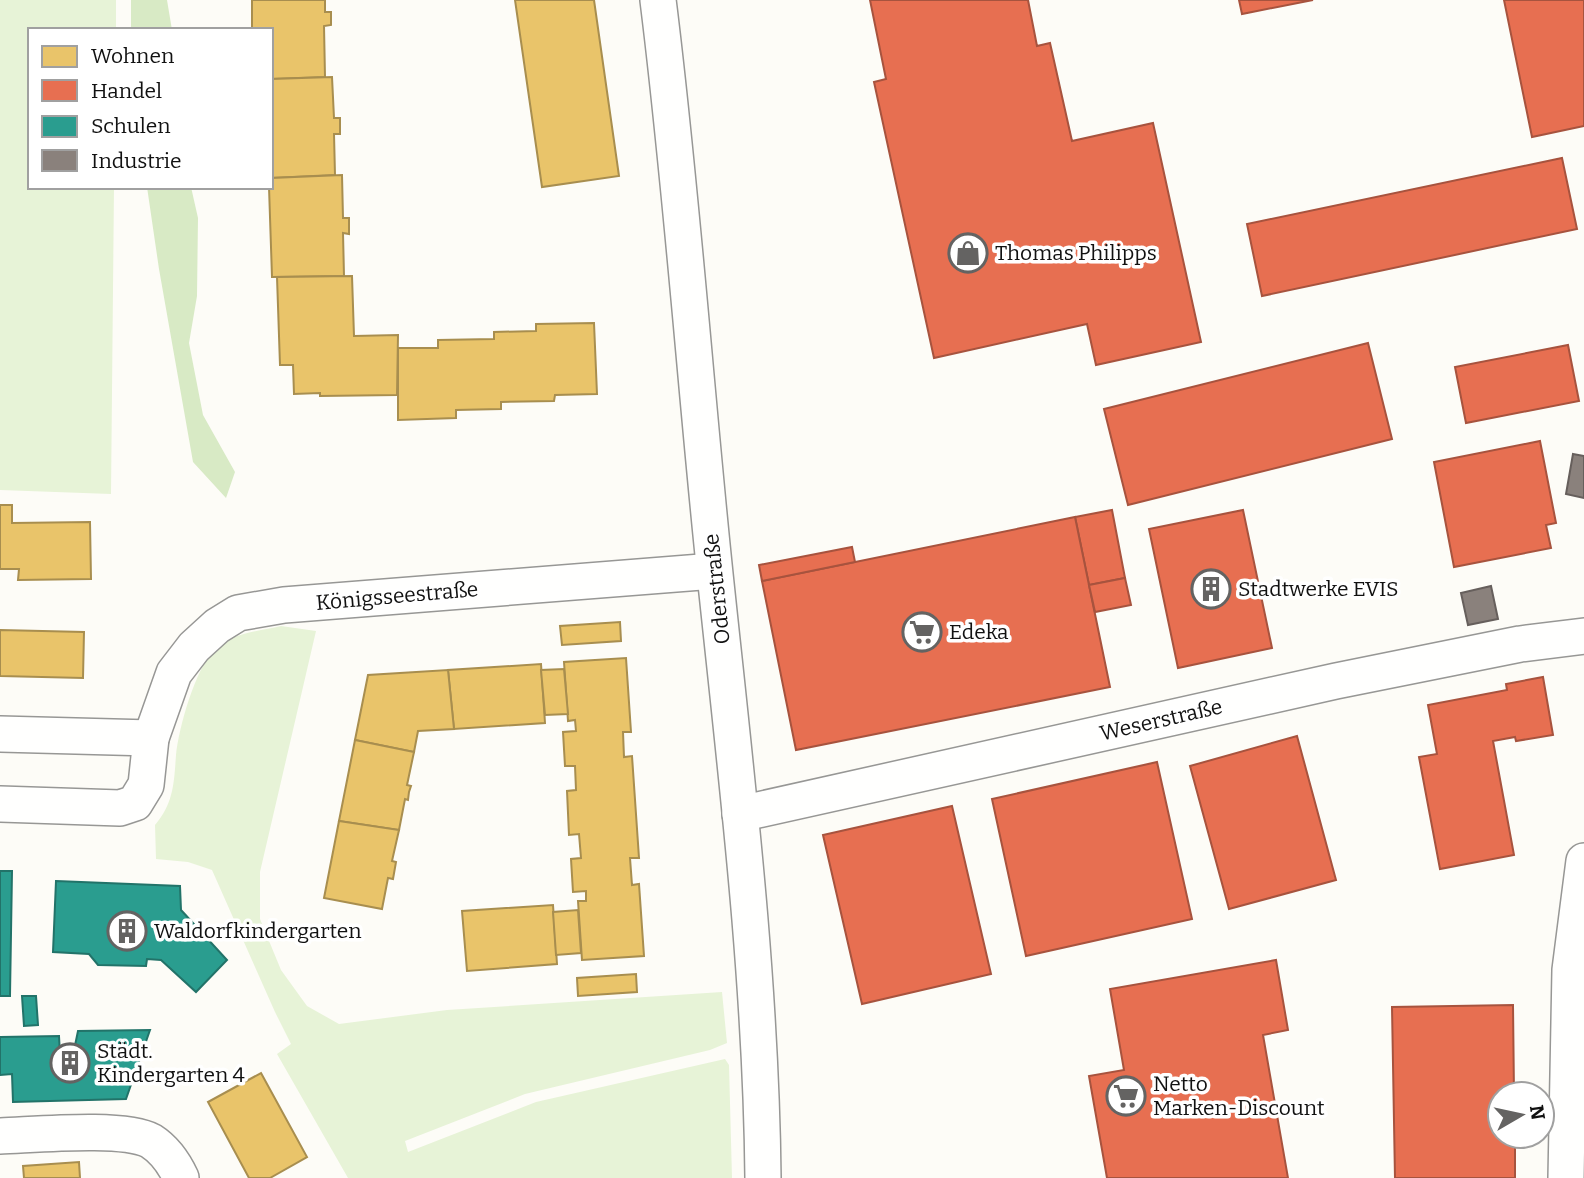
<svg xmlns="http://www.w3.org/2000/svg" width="1584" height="1178" font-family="Bitter,serif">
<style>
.green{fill:#e7f3d7}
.forest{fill:#d8eac5}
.homes{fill:#e9c46a;stroke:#a88e4f;stroke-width:2}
.shops{fill:#e76f51;stroke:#a7533e;stroke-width:2}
.schools{fill:#2a9d8f;stroke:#227369;stroke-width:2}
.industry{fill:#8a817c;stroke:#665f5c;stroke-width:2}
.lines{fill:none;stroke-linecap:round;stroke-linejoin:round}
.street-casing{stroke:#979795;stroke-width:38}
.street{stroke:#fffffe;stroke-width:35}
.labels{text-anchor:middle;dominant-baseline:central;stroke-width:7;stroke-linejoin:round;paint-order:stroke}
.poi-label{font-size:21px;fill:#111;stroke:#fff;text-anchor:start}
.street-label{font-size:21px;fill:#111;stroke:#fff}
</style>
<rect width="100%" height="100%" fill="#fdfcf7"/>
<g class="green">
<path d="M0,0H116V30H30V187H114L111,494L0,490Z"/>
<path d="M281,626L316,631L260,872V919L281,970L307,1006L339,1024L447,1010L722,992L727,1043L710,1050L525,1094L405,1141L408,1152L536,1102L725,1059L729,1065L732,1178H348L277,1054L291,1044L275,1012L212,870L188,862L156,859L155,825C174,803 174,782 176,755C179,727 195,669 215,649C231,633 260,631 281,626Z"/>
</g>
<g class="forest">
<path d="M131,0H167L172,30H131Z"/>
<path d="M147,187H191L198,218L197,296L189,343L203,415L235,472L226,498L193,462L159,269Z"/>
</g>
<g class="homes">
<path d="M252,0H325V12H331V25L324,26L325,77L271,79V30H252Z"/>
<path d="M515,0H594L619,176L542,187Z"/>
<path d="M332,77L334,118H340V134H334L335,175L271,178V79Z"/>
<path d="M342,175L343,218H349V234L343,233L344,276L272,277L269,187H271V178Z"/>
<path d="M352,276L354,336L398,335L397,395L320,396V393L294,394L293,365H280L277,277Z"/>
<path d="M594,323L597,394L555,395L554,401L501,402V409L456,410V418L398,420V348H438V340L494,339V332L536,331V324Z"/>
<path d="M0,505H12V523L90,522L91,579L18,580L19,569H0Z"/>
<path d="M620,622L621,641L562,645L560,626Z"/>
<path d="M0,630L84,632L83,678L0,676Z"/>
<path d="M626,658L631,732H623L624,757L632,756L639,858H630L632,885L639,884L644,956L582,960L578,901H586V891L573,892L571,859L581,858L579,834L569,835L567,791L576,790L575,766H565L563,732L576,731L575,720L568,721L564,662Z"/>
<path d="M541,664L545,723L454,729L448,670Z"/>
<path d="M564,669L568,714L545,715L541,670Z"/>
<path d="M448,670L454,729L418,731L414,752L355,740L368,675Z"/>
<path d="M355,740L414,752L407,785L411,786L409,792L408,800L405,799L399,830L339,821Z"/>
<path d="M339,821L399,830L392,861L396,862L393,879L388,878L382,909L324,898Z"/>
<path d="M553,905L557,964L467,971L462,911Z"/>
<path d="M578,910L581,953L556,955L553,912Z"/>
<path d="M636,974L637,992L578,996L577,978Z"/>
<path d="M261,1073L307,1157L270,1178H249L208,1102Z"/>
<path d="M79,1162L80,1178H24L23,1166Z"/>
</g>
<g class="shops">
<path d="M870,0H1028L1037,46L1050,43L1072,141L1153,123L1201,342L1096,365L1087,324L934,358L874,82L886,79Z"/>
<path d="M1239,0H1313L1242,14Z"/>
<path d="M1504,0H1584V126L1532,137Z"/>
<path d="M1562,158L1577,229L1262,296L1247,224Z"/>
<path d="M1368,343L1392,439L1128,505L1104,409Z"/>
<path d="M1568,345L1579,401L1466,423L1455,367Z"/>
<path d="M1540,441L1556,523L1546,525L1551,548L1454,567L1434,462Z"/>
<path d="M1112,510L1125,578L1089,585L1075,517Z"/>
<path d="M1243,510L1272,648L1178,668L1149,529Z"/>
<path d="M1075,517L1110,687L796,750L762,581Z"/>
<path d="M852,547L855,562L762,581L759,565Z"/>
<path d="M1125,578L1131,605L1095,612L1089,585Z"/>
<path d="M1543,677L1553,735L1516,741L1515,737L1493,741L1514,855L1440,869L1419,757L1437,754L1428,705L1507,690L1506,684Z"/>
<path d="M1297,736L1336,880L1229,909L1190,766Z"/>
<path d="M1157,762L1192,919L1026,956L992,799Z"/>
<path d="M952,806L991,974L862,1004L823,835Z"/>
<path d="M1276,960L1288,1030L1263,1035L1288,1178H1107L1089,1076L1124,1070L1110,989Z"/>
<path d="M1513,1005L1514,1094H1500V1136H1515V1178H1395L1392,1007Z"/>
</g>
<g class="schools">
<path d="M0,871H12L10,996H0Z"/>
<path d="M56,881L180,886L181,910L227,960L196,992L161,960L147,959L146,966L98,965L89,954L53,952Z"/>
<path d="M22,996H36L38,1025L24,1026Z"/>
<path d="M150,1030L126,1099L13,1102L12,1074L0,1075V1037L59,1036L60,1054L73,1055L78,1031Z"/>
</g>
<g class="industry">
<path d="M1573,454L1584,456V498L1566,494Z"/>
<path d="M1491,586L1498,619L1468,625L1461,593Z"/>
</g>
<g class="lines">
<g class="street-casing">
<g id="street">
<path d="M658,0C682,191 695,383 715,574C736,774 761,976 763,1178"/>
<path d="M0,734L151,738L146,785L135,803L120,808L0,804"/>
<path d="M151,738L174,673L194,647L217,626L238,613L284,605L714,571"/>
<path d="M740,814L1336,681L1520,644L1584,636"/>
<path d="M0,1136C33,1135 124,1126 151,1141C165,1150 174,1163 181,1178"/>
<path d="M1566,1178L1570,970L1584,861"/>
</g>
</g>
<use href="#street" class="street"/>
</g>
<defs>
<g id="shop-ring" transform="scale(2.0125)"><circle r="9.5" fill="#fff" stroke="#646362" stroke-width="1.5"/><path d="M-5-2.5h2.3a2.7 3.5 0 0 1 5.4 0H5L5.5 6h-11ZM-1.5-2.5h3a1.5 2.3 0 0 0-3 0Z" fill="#646362"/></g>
<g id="building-ring" transform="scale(2.0125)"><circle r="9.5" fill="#fff" stroke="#646362" stroke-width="1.5"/><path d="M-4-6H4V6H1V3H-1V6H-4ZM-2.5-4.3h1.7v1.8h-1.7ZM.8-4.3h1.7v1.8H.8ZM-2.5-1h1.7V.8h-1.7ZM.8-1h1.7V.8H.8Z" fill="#646362"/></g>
<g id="supermarket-ring" transform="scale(2.0125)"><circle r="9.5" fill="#fff" stroke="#646362" stroke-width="1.5"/><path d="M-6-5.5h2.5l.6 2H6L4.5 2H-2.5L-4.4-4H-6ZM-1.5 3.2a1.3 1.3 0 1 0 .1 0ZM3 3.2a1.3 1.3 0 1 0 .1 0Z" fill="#646362"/></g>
</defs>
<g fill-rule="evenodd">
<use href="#shop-ring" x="968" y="253"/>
<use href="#building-ring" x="1211" y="589"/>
<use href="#supermarket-ring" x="922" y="632"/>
<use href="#building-ring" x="127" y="931"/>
<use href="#building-ring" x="70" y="1063"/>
<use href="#supermarket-ring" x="1126" y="1096"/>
</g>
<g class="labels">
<g class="poi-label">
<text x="995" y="253">Thomas Philipps</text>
<text x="1238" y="589">Stadtwerke EVIS</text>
<text x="949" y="632">Edeka</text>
<text x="154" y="931">Waldorfkindergarten</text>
<text x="97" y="1051">Städt.<tspan x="97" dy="24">Kindergarten 4</tspan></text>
<text x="1153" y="1084">Netto<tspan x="1153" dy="24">Marken-Discount</tspan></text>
</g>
<g class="street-label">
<text transform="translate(717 589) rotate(-96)">Oderstraße</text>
<text transform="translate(397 596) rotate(-5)">Königsseestraße</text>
<text transform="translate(1161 720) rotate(-13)">Weserstraße</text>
</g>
</g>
<rect x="28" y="28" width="245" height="161" fill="#ffffff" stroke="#a0a0a0" stroke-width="2"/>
<rect x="42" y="46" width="35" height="21" fill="#e9c46a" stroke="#a0a0a0" stroke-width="2"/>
<text x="91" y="63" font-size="21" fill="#111111">Wohnen</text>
<rect x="42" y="80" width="35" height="21" fill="#e76f51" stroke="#a0a0a0" stroke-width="2"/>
<text x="91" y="98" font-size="21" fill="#111111">Handel</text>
<rect x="42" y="116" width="35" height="21" fill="#2a9d8f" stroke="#a0a0a0" stroke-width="2"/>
<text x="91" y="133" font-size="21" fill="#111111">Schulen</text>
<rect x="42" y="150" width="35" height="21" fill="#8a817c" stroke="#a0a0a0" stroke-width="2"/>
<text x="91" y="168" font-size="21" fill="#111111">Industrie</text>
<g transform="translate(1521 1115) rotate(81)"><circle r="33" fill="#ffffff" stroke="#a0a0a0" stroke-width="2"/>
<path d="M0-5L12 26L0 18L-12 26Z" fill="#646362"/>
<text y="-10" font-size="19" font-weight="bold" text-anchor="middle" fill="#111111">N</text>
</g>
</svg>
